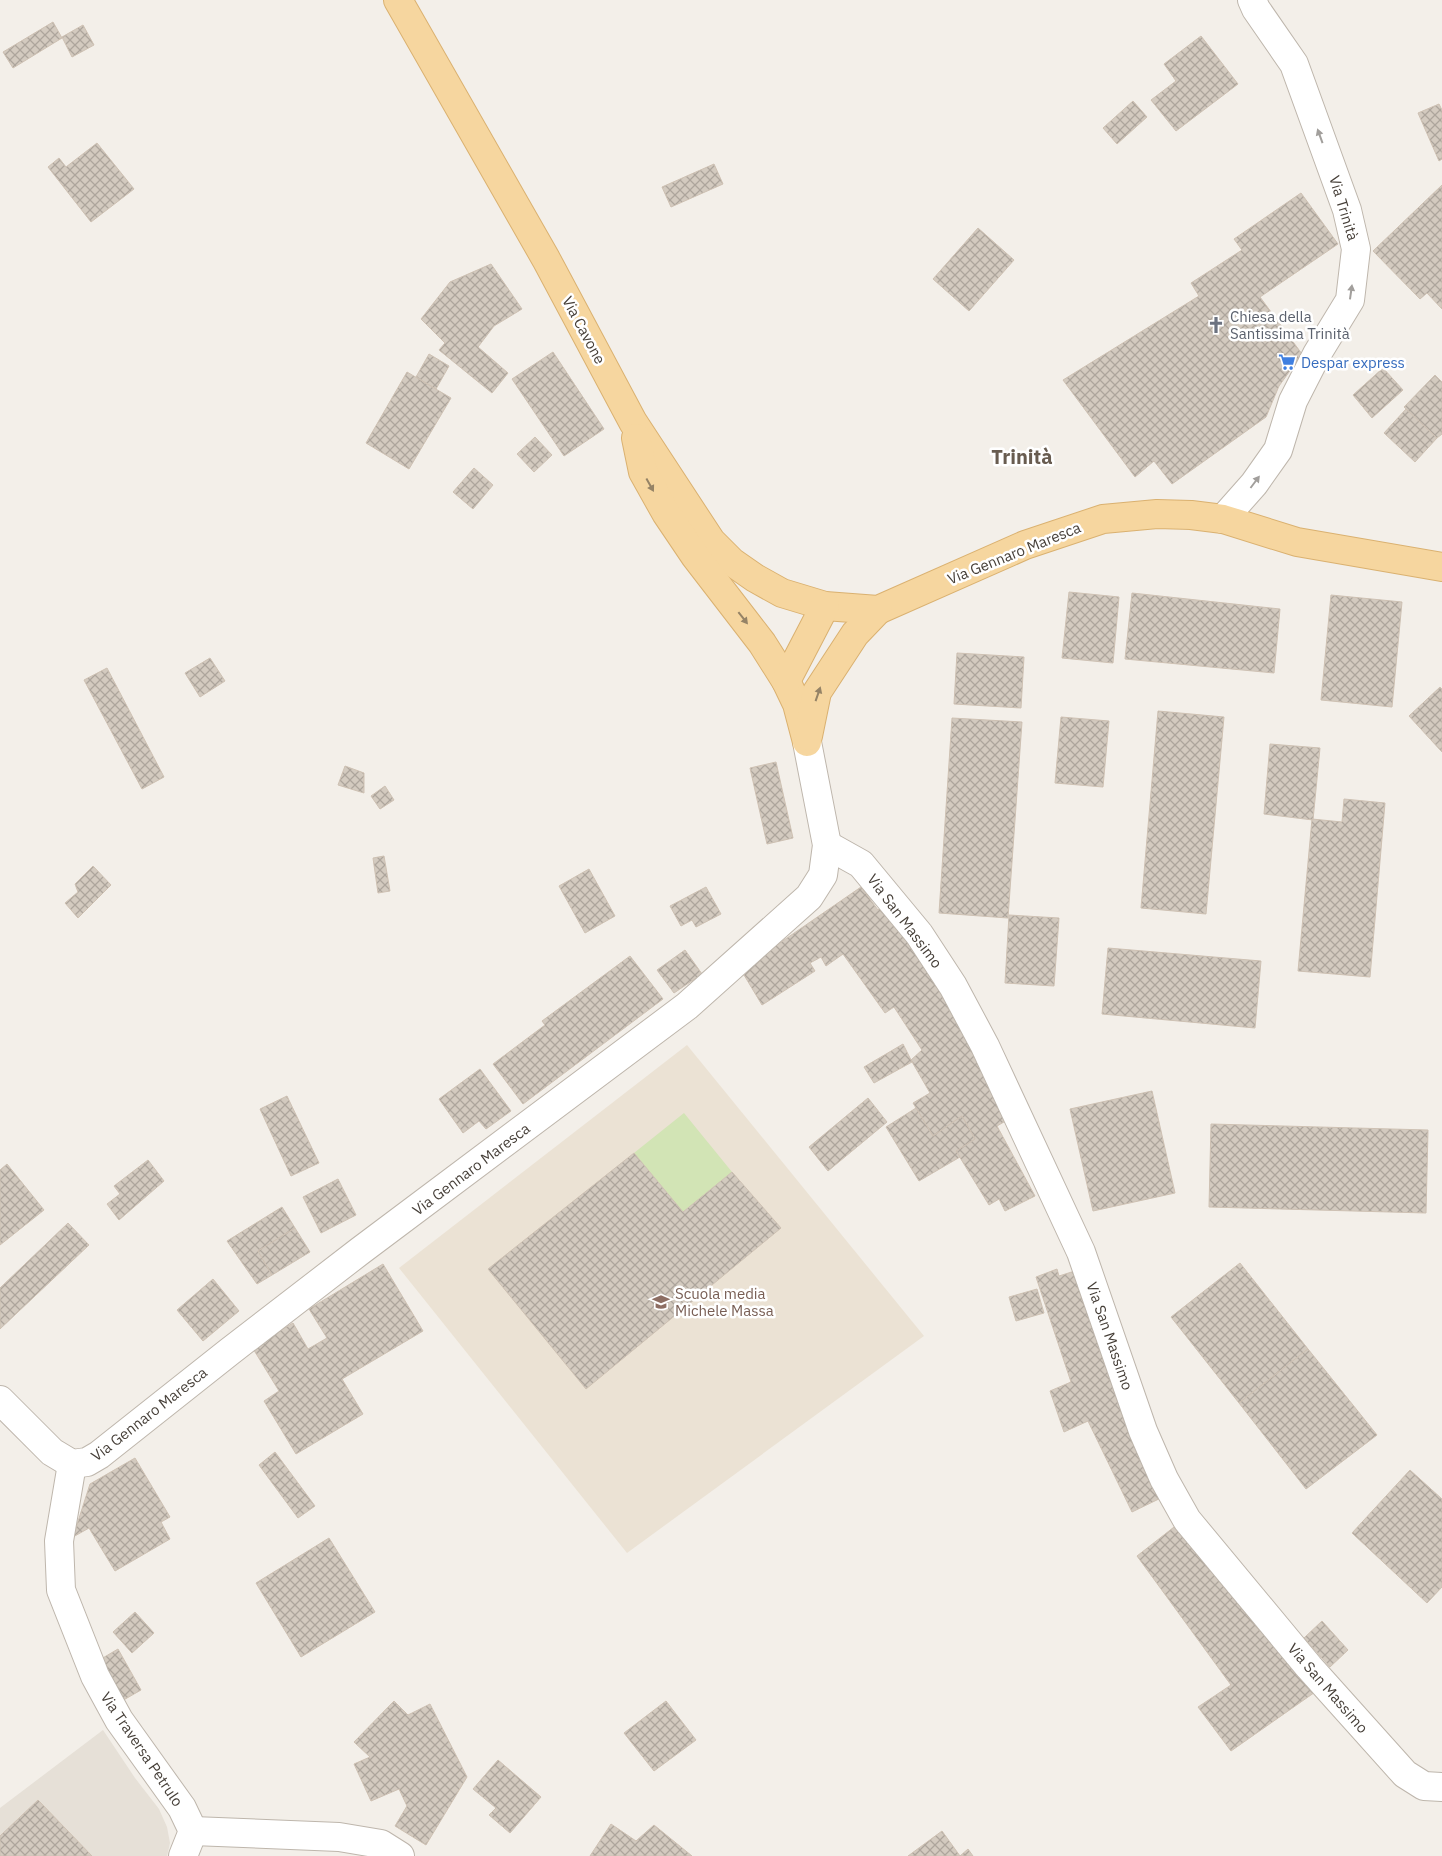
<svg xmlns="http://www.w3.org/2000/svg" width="1442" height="1856" font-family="'IBM Plex Sans',sans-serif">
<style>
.residential{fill:#e6e0d7}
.education{fill:#ebe2d4}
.pitch{fill:#d2e4b5}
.building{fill:url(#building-cross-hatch);stroke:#cec1b3}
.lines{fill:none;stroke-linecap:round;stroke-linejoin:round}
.minor-casing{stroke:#beb6ac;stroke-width:30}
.major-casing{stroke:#dab170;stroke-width:30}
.minor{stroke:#fff;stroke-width:28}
.major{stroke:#f6d69f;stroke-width:28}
.oneway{fill:#a29f9c}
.oneway2{fill:#958366}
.labels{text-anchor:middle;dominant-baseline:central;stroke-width:5;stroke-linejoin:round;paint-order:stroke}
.street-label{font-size:15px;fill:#463f38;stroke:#fff}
.worship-label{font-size:15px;fill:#5b616d;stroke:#fff;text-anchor:start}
.shop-label{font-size:15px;fill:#366cbe;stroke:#fff;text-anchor:start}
.education-label{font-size:15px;fill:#785e54;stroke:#fff;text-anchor:start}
.district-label{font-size:20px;font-weight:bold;fill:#685c50;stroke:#fff}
</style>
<defs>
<pattern id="building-cross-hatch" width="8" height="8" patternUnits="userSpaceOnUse" patternTransform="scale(1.25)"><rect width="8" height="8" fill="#d3cabf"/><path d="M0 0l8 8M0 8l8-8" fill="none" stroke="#ada59c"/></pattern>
</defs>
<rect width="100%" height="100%" fill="#f3efe9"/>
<path class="residential" d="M103,1730L135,1778L159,1809L167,1827L170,1843L167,1856H0V1808Z"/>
<path class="education" d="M687,1045L924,1336L627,1553L399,1268Z"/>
<path class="pitch" d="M684,1113L732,1172L683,1212L634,1153Z"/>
<g class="building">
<path d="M53,22L62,38L13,68L3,52Z"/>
<path d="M83,25L94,45L72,57L62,37Z"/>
<path d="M1201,36L1238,84L1176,131L1151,100L1176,81L1164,64Z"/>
<path d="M1133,101L1147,117L1117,144L1103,128Z"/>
<path d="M1439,104L1442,110V159L1439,161L1418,113Z"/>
<path d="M97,143L134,189L91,222L48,167L59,158L66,167Z"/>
<path d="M714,164L723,184L671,207L662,187Z"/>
<path d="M1442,185V309L1427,293L1420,299L1373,251Z"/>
<path d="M1301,193L1338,244L1260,297L1302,354L1279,386L1266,417L1172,484L1154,461L1135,477L1063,380L1199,296L1191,283L1242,250L1234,239Z"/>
<path d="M978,228L1014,260L969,311L933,279Z"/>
<path d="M491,264L522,309L494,326L478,347L508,373L492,393L439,350L445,343L421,319L450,282Z"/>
<path d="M553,352L604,429L564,456L512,379Z"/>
<path d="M429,354L449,366L436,389L416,377Z"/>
<path d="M1383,368L1403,390L1372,418L1353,395Z"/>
<path d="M407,372L451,398L409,469L366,443Z"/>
<path d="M1435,375L1442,382V434L1437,438L1404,407Z"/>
<path d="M1406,409L1437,438L1415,462L1384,433Z"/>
<path d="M535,437L552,455L534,472L517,454Z"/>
<path d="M474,468L493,485L473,509L453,492Z"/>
<path d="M1069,592L1119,597L1113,663L1062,658Z"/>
<path d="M1132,593L1280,609L1274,673L1125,659Z"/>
<path d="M1331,595L1402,602L1392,707L1321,700Z"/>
<path d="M957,653L1024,657L1021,708L954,704Z"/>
<path d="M210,658L225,681L200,697L185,673Z"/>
<path d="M107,668L164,777L142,789L84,680Z"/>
<path d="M1440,687L1442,689V752L1409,716Z"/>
<path d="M1158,711L1224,717L1206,914L1141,908Z"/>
<path d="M1061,717L1109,721L1103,787L1055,783Z"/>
<path d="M952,718L1022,722L1008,918L939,913Z"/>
<path d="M1270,744L1320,748L1313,820L1264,814Z"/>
<path d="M776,762L793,838L767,844L750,768Z"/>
<path d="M345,766L364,773V793L338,785Z"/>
<path d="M385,786L394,800L380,809L371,796Z"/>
<path d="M1344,799L1385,803L1370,977L1298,971L1312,819L1342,822Z"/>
<path d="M384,856L390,891L378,893L373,858Z"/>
<path d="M93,866L111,885L78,918L65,903L78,892L75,884Z"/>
<path d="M589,869L615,916L585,933L559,886Z"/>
<path d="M706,887L721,914L696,927L692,920L681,926L670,906Z"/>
<path d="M861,887L878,910L885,904L963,1017L1016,1115L997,1126L1035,1196L1005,1211L999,1199L989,1205L956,1151L975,1139L962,1116L933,1136L913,1103L930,1093L911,1060L922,1050L894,1007L885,1013L843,954L826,966L821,957L810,963L815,971L762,1005L744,975L755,960Z"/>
<path d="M1009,915L1059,918L1054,986L1005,983Z"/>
<path d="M1108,948L1261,961L1255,1028L1102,1014Z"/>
<path d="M685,950L702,974L674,993L657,970Z"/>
<path d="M630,956L663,999L523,1104L493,1064L545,1025L542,1021Z"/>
<path d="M903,1044L912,1062L874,1083L864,1067Z"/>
<path d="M480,1069L511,1111L486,1129L479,1121L463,1133L439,1099Z"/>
<path d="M1152,1091L1175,1193L1093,1211L1070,1109Z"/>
<path d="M287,1096L319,1163L291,1176L260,1109Z"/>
<path d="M868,1098L887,1122L828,1171L809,1147Z"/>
<path d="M916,1108L933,1136L962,1116L975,1139L956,1151L960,1157L919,1181L886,1127Z"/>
<path d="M1211,1124L1428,1130L1426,1213L1209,1207Z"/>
<path d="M634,1153L683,1212L732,1172L781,1228L586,1389L488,1269Z"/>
<path d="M148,1160L164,1181L119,1220L107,1204L120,1194L114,1186Z"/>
<path d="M7,1164L44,1210L0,1245V1170Z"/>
<path d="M338,1179L356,1215L321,1233L303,1197Z"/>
<path d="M282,1207L295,1228L258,1251L272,1275L257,1284L227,1241Z"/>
<path d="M68,1223L89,1245L0,1329V1288Z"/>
<path d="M295,1228L310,1252L272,1275L258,1251Z"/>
<path d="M1240,1263L1308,1349L1239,1403L1171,1317Z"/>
<path d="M383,1264L423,1331L342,1379L363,1414L296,1454L264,1401L279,1391L252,1347L293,1323L308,1349L327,1338L309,1309Z"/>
<path d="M1057,1269L1059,1276L1081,1269L1165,1496L1132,1512L1088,1421L1064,1432L1050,1391L1071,1382L1036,1277Z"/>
<path d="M213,1279L239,1311L203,1341L177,1310Z"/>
<path d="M1037,1289L1044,1313L1016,1321L1009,1297Z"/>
<path d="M1308,1349L1377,1435L1306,1489L1239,1403Z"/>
<path d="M275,1452L315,1506L298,1518L259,1465Z"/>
<path d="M135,1458L170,1517L161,1522L170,1539L115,1571L89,1528L73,1537L90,1484Z"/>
<path d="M1410,1470L1442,1499V1587L1427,1603L1352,1533Z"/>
<path d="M1183,1520L1318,1690L1231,1751L1198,1707L1231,1685L1137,1556Z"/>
<path d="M329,1538L375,1612L301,1657L256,1583Z"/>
<path d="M135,1612L154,1633L132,1653L113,1632Z"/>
<path d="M1322,1621L1348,1650L1330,1667L1304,1638Z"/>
<path d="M118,1649L141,1690L120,1702L96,1662Z"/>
<path d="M394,1701L408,1715L430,1704L467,1777L426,1845L395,1826L407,1806L399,1789L371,1801L354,1764L370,1757L354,1742Z"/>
<path d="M666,1701L696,1740L654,1771L624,1733Z"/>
<path d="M498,1760L541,1797L510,1833L489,1815L496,1808L473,1789Z"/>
<path d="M38,1800L92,1856H0V1836Z"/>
<path d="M611,1824L636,1841L654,1825L692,1856H590Z"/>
<path d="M942,1831L960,1856L968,1849L973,1856H908Z"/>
</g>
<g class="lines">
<g class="minor-casing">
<g id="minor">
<path d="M1223,519L1254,484L1278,450L1293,401L1317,354L1350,300L1356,249L1347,210L1294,64L1256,9L1252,0"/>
<path d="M827,845L861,864L919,934L953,986L985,1046L1081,1252L1143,1431L1164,1479L1187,1520L1309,1667L1405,1774L1424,1786L1442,1787"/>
<path d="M0,1400L52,1452L72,1464L87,1462L99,1455L229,1352L360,1251L687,1006L809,897L823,875L827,845L807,742"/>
<path d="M72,1464L59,1541L61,1590L95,1676L119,1720L182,1808L193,1831L183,1856"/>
<path d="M193,1831L339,1837L381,1844L400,1856"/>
</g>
</g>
<g class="major-casing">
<g id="major">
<path d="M398,0L546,259L633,422L711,541L732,562L755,578L782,593L825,606L878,610L1025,545L1103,519L1157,514L1191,515L1223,519L1297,542L1442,567"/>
<path d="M636,438L643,472L666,513L695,556L762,643L786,681L797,704L807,742"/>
<path d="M786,681L825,606"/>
<path d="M808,736L817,692L855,634L878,610"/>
</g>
</g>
<use href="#minor" class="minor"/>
<use href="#major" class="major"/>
</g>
<defs><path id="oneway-solid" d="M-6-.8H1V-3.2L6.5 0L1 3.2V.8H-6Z" transform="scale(1.25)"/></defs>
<g class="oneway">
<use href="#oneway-solid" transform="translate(1320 136) rotate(-110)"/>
<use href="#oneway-solid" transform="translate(1351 292) rotate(-82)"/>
<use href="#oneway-solid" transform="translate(1255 482) rotate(-53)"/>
</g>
<g class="oneway2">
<use href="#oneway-solid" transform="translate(650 485) rotate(61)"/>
<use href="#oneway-solid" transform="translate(743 618) rotate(52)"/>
<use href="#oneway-solid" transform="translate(818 694) rotate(-71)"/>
</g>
<defs>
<g id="church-bare" transform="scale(1.35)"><path d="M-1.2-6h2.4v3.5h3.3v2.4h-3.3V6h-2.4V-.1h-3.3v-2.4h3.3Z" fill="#6b7280" stroke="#fff" stroke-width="2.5" paint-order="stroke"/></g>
<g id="supermarket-bare" transform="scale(1.35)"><path d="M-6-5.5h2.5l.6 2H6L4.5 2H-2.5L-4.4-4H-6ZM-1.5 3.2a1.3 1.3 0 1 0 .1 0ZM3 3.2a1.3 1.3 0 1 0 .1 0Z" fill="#3f7fe0" stroke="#fff" stroke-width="2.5" paint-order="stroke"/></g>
<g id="school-bare" transform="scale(1.35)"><path d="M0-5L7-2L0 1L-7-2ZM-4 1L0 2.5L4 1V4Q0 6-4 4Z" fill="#8d6e63" stroke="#fff" stroke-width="2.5" paint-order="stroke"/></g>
</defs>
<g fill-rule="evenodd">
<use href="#church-bare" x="1216" y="325"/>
<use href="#supermarket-bare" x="1287" y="362"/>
<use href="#school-bare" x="661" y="1302"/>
</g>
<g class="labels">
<g class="street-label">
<text transform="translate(1344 208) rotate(73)">Via Trinità</text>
<text transform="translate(584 330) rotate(62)">Via Cavone</text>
<text transform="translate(1014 553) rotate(-22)">Via Gennaro Maresca</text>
<text transform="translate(905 921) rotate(53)">Via San Massimo</text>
<text transform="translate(471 1169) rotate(-37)">Via Gennaro Maresca</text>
<text transform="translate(1110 1336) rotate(71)">Via San Massimo</text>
<text transform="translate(149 1414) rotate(-38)">Via Gennaro Maresca</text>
<text transform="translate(1328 1688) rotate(49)">Via San Massimo</text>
<text transform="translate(142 1749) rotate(56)">Via Traversa Petrulo</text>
</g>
<g class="worship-label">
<text x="1230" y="316">Chiesa della<tspan x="1230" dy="17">Santissima Trinità</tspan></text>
</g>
<g class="shop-label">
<text x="1301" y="362">Despar express</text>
</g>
<g class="education-label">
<text x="675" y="1293">Scuola media<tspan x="675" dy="17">Michele Massa</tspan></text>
</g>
<g class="district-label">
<text x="1022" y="456">Trinità</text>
</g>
</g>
</svg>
